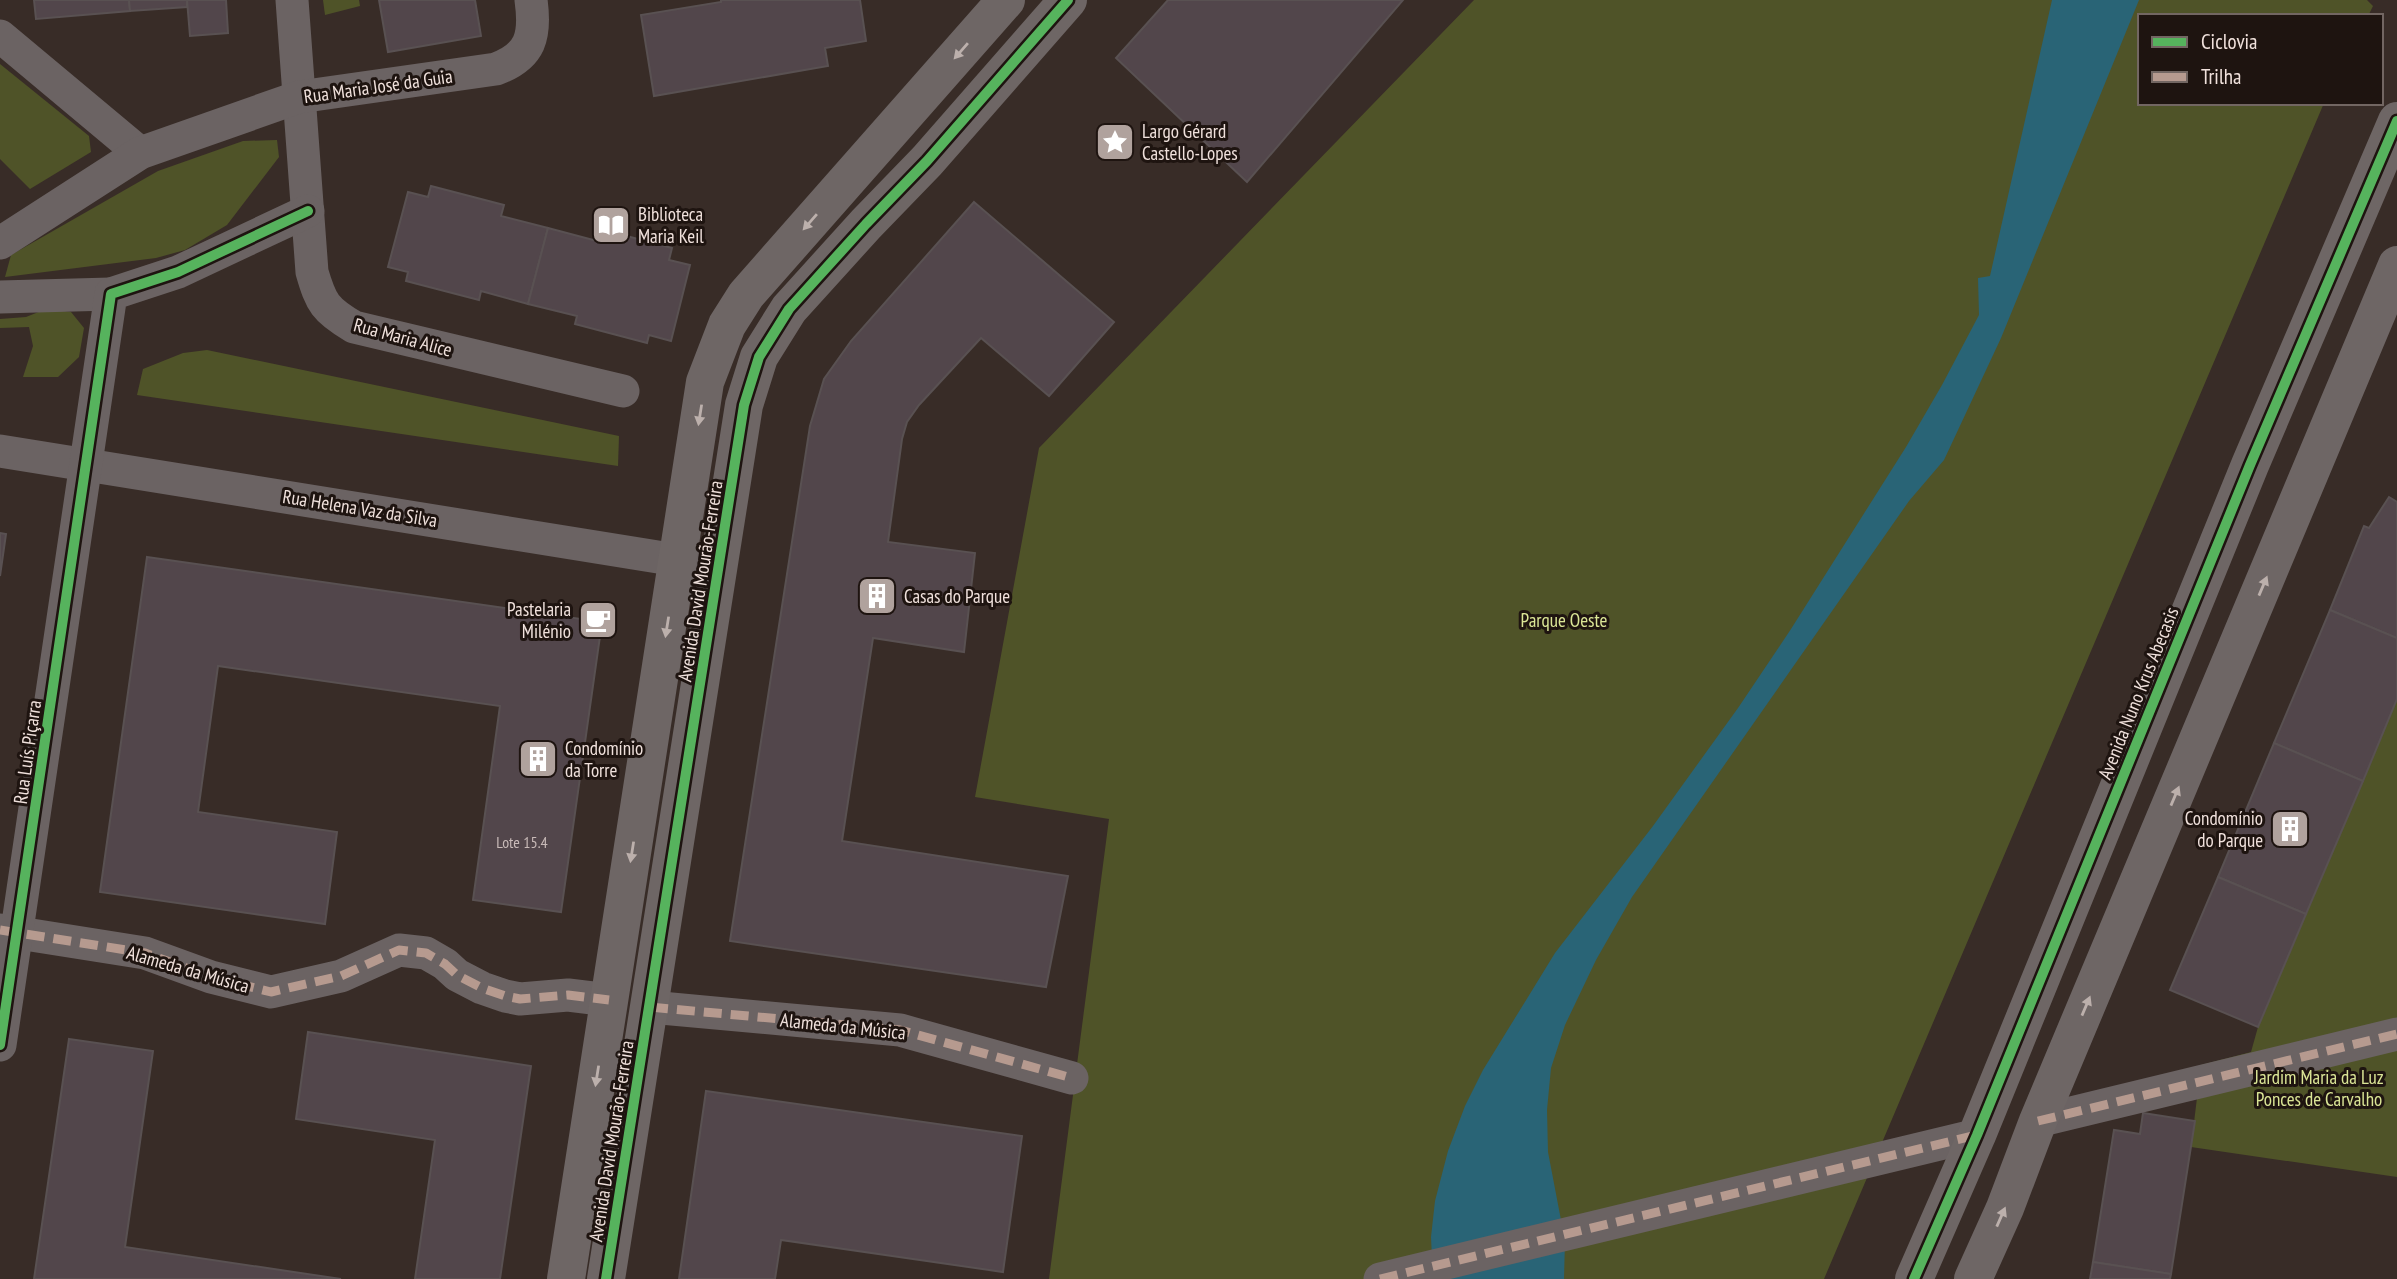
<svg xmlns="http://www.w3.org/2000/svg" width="2397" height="1279" font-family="'PT Sans Narrow',sans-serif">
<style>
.green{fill:#4f5328}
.water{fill:#296476}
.building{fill:#52464b;stroke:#595152;stroke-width:2}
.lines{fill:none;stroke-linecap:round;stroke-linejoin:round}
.street{stroke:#6b6363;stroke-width:33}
.secondary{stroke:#6e6665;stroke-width:38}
.quiet{stroke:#b69a8f;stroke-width:9;stroke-dasharray:18 9;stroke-linecap:butt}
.cycleway-casing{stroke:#1e1410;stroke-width:15}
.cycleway{stroke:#56b35d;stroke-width:10}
.oneway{fill:#bcb0ac}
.labels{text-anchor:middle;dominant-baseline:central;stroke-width:6;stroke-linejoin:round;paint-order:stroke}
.number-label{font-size:16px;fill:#c8bab8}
.street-label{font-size:19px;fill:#f0e1dc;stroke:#1e1410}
.poi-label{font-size:19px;fill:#f0e1dc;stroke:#1e1410;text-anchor:start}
.park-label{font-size:19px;fill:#dbe696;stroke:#1e1410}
</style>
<rect width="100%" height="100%" fill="#382c27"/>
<g class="green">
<path d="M323,0H359L360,6L325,15Z"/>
<path d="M1474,0H2367L2373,6L2368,16H2140V103H2324L1824,1279H1049L1109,819L975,797L1039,448Z"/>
<path d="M0,64L89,136L91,152L30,189L0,159Z"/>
<path d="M277,140L279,157L227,225L185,250L156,258L5,277L11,255L158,171L243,141Z"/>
<path d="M46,309L71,312L84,328L79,357L58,377H23L33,346L29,327L0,328V319L26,317Z"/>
<path d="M207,350L619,436L618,466L137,395L143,369L183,353Z"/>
<path d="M2397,699V1177L2191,1147L2201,1065L2251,1052L2258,1027Z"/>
</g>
<path class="water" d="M2052,0H2139L2001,338L1944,460L1909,501L1632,897L1596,960L1565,1025L1551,1068L1547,1110L1548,1152L1565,1241L1564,1279H1433L1431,1237L1435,1201L1448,1151L1465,1106L1483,1070L1555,953L1653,826L1738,708L1791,629L1906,447L1942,385L1979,315L1978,278L1990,276Z"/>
<g class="building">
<path d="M34,0H129L130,11L36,19Z"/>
<path d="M129,0H187V7L130,11Z"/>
<path d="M187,0H226L228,33L190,36Z"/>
<path d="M379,0H475L481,36L388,52Z"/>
<path d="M721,0H860L866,41L825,48L828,66L654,96L641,15L721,2Z"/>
<path d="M1168,0H1403L1247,182L1116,58Z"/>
<path d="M431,186L504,205L501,216L548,228L528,304L481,291L479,300L406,281L408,272L388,267L408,192L428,197Z"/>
<path d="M974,202L1114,322L1049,396L981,338L919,405L907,422L902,439L888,542L975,553L964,652L873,638L842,841L1068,876L1046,987L730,941L810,426L824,379L851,341Z"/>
<path d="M548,228L597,241L600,229L672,248L669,260L690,265L671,341L649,335L647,343L575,324L577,316L528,304Z"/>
<path d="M2389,497L2397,502V638L2330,610L2364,526L2369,528Z"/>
<path d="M0,533L6,534L0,576Z"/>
<path d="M147,557L602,622L561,912L473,900L500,706L218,666L198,812L337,832L325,924L100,892Z"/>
<path d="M2330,610L2397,638V699L2363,781L2274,743Z"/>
<path d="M2274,743L2363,781L2306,914L2218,877Z"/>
<path d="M2218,877L2306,914L2258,1027L2170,990Z"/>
<path d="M308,1032L531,1066L500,1279H415L435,1140L296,1119Z"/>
<path d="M69,1039L153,1051L125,1247L341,1279H34Z"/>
<path d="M706,1091L1022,1136L1003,1272L781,1240L775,1279H679Z"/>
<path d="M2143,1113L2195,1121L2171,1274L2093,1262L2114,1130L2140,1134Z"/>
<path d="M2093,1262L2171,1274L2170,1279H2090Z"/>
</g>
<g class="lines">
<g class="street">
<path d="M292,0L312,272C321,303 325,310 354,327L623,391"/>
<path d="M0,36L140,153"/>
<path d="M0,243L140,153L299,97L496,69C531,56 536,36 531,0"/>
<path d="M0,297L111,294"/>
<path d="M0,451L720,567"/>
<path d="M0,930L145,953L211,977L271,992L341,976L399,950L426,953L445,964L457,975L482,988L505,996L520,999L568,995L609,1000"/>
<path d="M650,1007L900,1030L1072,1078"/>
<path d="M0,1045L111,294L178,272L308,211"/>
<path d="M2038,1121L2397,1034"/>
<path d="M1380,1279L1977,1135"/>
</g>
<g class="secondary">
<path d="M566,1279L705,382L727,325L746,295L1006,0"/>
<path d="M606,1279L744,405L759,357L789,309L866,224L927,161L1068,0"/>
<path d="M1914,1279L1977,1135L2250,465L2397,121"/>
<path d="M1973,1279L2005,1208L2038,1121L2397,265"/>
</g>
<g class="quiet">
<path d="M0,930L145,953L211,977L271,992L341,976L399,950L426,953L445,964L457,975L482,988L505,996L520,999L568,995L609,1000"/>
<path d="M650,1007L900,1030L1072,1078"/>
<path d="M2038,1121L2397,1034"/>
<path d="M1380,1279L1977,1135"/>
</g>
<g class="cycleway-casing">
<g id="cycleway">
<path d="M0,1045L111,294L178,272L308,211"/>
<path d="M606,1279L744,405L759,357L789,309L866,224L927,161L1068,0"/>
<path d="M1914,1279L1977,1135L2250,465L2397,121"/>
</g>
</g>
<use href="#cycleway" class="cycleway"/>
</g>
<defs><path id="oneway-solid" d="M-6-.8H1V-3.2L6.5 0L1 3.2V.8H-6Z" transform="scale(1.75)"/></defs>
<g class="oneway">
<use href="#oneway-solid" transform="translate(961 51) rotate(131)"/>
<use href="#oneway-solid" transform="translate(810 222) rotate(131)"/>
<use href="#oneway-solid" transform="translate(700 415) rotate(99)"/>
<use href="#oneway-solid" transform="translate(2263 586) rotate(-67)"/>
<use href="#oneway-solid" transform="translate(667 627) rotate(99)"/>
<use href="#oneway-solid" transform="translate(2175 796) rotate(-67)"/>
<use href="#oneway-solid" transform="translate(632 852) rotate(99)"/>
<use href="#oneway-solid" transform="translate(2086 1006) rotate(-67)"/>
<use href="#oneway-solid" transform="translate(597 1076) rotate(99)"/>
<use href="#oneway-solid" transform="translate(2001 1217) rotate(-66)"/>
</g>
<defs>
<g id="sight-square" transform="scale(2.0125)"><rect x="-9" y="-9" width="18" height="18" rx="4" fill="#b0a29d" stroke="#1e1410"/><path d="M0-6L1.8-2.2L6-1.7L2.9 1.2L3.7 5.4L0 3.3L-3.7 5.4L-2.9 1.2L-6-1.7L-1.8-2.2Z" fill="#fff"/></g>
<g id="library-square" transform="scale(2.0125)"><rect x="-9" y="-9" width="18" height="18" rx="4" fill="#b0a29d" stroke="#1e1410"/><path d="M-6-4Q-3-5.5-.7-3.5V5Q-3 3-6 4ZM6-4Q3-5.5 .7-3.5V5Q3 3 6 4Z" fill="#fff"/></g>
<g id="building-square" transform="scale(2.0125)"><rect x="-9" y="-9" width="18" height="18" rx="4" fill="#b0a29d" stroke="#1e1410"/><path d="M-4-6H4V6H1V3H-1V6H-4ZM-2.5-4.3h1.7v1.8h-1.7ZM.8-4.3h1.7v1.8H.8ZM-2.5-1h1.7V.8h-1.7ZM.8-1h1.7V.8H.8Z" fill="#fff"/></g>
<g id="cafe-square" transform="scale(2.0125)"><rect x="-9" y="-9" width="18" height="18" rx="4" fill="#b0a29d" stroke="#1e1410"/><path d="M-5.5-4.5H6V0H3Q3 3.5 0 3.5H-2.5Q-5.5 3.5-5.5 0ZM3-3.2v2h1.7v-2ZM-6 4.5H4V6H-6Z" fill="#fff"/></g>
</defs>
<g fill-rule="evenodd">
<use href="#sight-square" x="1115" y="142"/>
<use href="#library-square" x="611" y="225"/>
<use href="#building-square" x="877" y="596"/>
<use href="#cafe-square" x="598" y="620"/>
<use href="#building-square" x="538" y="759"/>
<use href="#building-square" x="2290" y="829"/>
</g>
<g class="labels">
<g class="number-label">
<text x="522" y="842">Lote 15.4</text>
</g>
<g class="street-label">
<text transform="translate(378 86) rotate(-8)">Rua Maria José da Guia</text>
<text transform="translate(403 337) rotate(15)">Rua Maria Alice</text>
<text transform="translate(360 508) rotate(9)">Rua Helena Vaz da Silva</text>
<text transform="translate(700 581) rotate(-81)">Avenida David Mourão-Ferreira</text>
<text transform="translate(2138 693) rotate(-68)">Avenida Nuno Krus Abecasis</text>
<text transform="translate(27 752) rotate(-82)">Rua Luís Piçarra</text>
<text transform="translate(188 969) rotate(16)">Alameda da Música</text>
<text transform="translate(843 1026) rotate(6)">Alameda da Música</text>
<text transform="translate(611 1141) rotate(-81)">Avenida David Mourão-Ferreira</text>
</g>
<g class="poi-label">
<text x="1142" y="131">Largo Gérard<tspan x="1142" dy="22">Castello-Lopes</tspan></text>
<text x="638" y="214">Biblioteca<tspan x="638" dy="22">Maria Keil</tspan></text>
<text x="904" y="596">Casas do Parque</text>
<text x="571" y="609" text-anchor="end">Pastelaria<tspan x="571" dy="22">Milénio</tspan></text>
<text x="565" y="748">Condomínio<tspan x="565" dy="22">da Torre</tspan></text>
<text x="2263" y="818" text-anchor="end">Condomínio<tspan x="2263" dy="22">do Parque</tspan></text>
</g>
<g class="park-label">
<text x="1564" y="620">Parque Oeste</text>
<text x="2319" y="1077">Jardim Maria da Luz<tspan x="2319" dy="22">Ponces de Carvalho</tspan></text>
</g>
</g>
<rect x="2138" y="14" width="245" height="91" fill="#1e1410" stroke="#726662" stroke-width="2"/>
<rect x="2152" y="37" width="35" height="10" fill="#56b35d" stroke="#726662" stroke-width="2"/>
<text x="2201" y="49" font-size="21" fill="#f0e1dc">Ciclovia</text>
<rect x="2152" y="72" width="35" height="10" fill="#b69a8f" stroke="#726662" stroke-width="2"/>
<text x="2201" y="84" font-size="21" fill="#f0e1dc">Trilha</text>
</svg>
